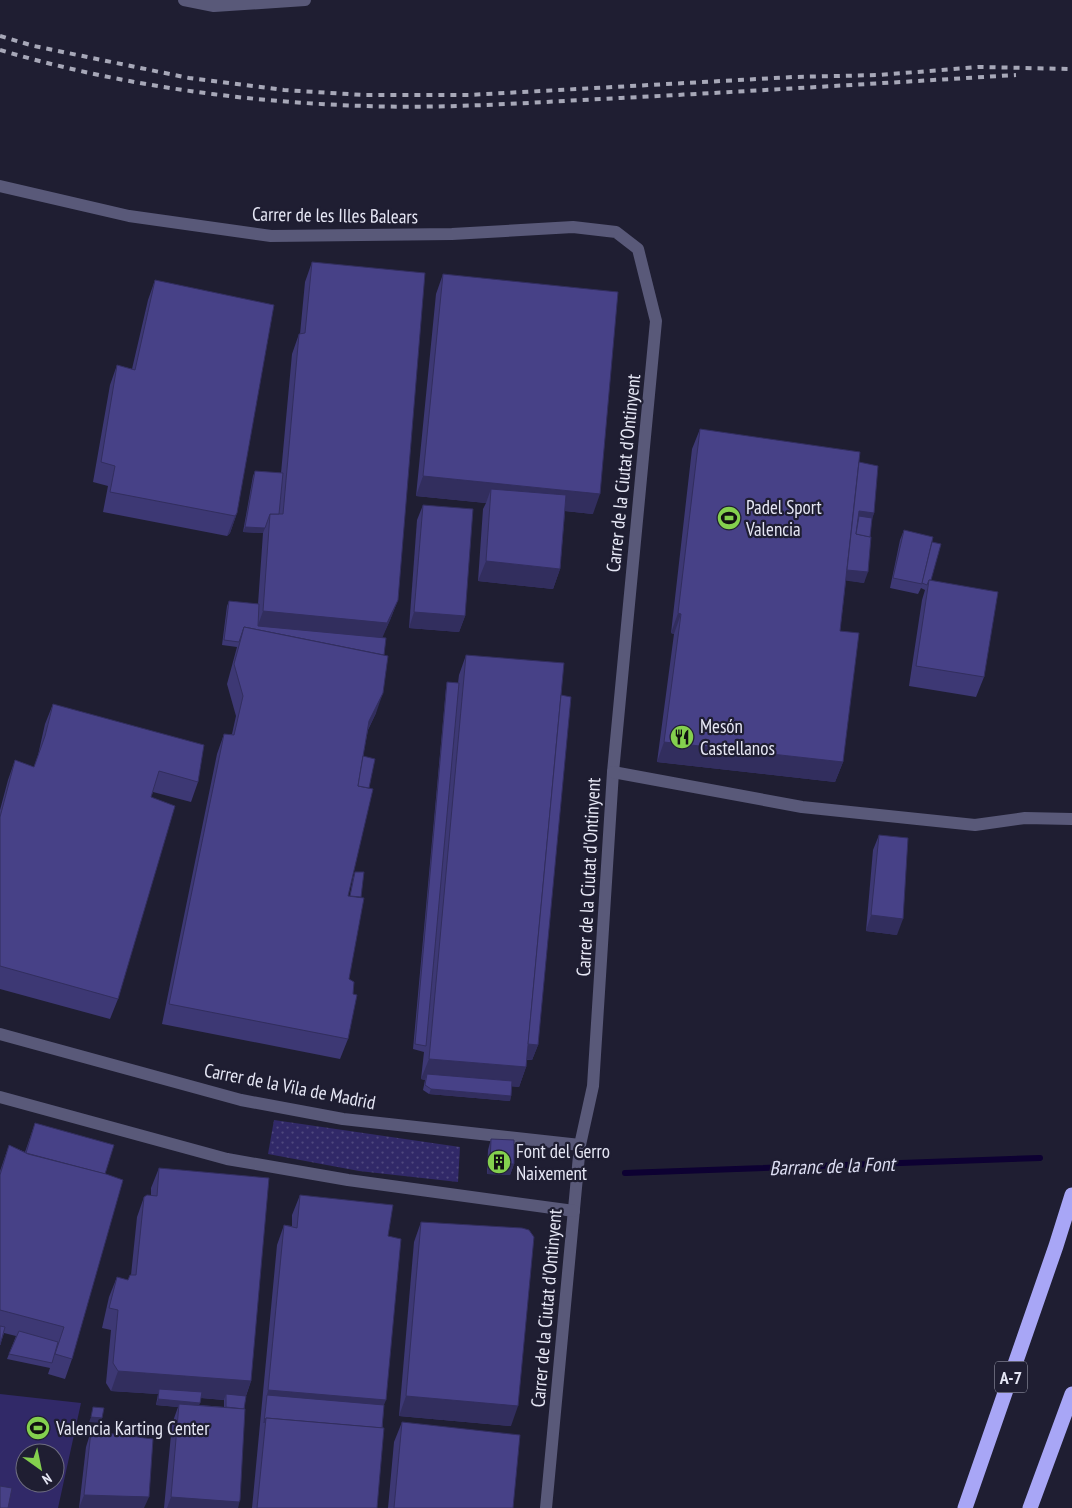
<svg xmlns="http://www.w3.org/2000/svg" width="1072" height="1508" font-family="'PT Sans Narrow',sans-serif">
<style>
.green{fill:url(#green-dots)}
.pitch{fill:#312968;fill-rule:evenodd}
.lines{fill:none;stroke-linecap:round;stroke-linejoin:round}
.stream{stroke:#0d0132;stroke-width:6}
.street{stroke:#595979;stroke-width:12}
.highway{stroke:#a8a6f6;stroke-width:15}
.rail{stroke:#a7a8b8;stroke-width:4;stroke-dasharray:6 6;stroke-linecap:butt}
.wall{fill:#3d3874;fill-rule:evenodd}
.shaded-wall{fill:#322e5e}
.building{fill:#474187;stroke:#322e5e}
.labels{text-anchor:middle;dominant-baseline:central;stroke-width:4.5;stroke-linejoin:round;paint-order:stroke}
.shield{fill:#1f1e32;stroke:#aaabba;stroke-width:1}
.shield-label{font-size:18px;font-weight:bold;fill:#e6e7f5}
.street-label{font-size:19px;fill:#e6e7f5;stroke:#1f1e32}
.poi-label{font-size:19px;fill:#e6e7f5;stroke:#1f1e32;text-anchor:start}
.water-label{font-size:20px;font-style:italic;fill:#dcddf2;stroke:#1f1e32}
</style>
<defs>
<pattern id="green-dots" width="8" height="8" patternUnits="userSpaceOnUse" patternTransform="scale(1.25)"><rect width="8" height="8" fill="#312968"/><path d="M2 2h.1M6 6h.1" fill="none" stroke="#4f487e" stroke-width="1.8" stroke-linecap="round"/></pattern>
</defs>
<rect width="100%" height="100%" fill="#1f1e32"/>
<path class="green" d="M274,1120L460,1147L458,1182L359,1171L268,1154Z"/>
<path class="pitch" d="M0,1394L81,1403L58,1508H0ZM25,1453H55V1483H25Z"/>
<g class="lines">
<path class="stream" d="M625,1173L1040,1158"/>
<g class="street">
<path d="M184,0L214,6L305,0"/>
<path d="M0,186L129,216L271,236L452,234L573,227L616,232L638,249L656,321L613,772L593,1086L580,1145L546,1508"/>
<path d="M613,772L802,807L975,825L1025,818L1072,819"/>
<path d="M0,1034L241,1100L343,1119L580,1145"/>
<path d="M0,1097L227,1159L348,1180L574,1211"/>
</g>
<g class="highway">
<path d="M965,1508L1056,1246L1072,1195"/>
<path d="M1030,1508L1072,1394"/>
</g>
<g class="rail">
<path d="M0,36L34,46L189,78L284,90L364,95H469L793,77L879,75L979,67L1072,69"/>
<path d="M0,50C118,85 242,102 365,106C450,109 536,102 621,98C753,91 885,83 1016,75"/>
</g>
</g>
<g class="wall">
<path d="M312,262L398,600L390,620L382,637L376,713L368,730L363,756L348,896H350L353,878L355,872L349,979L348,1039L340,1059L162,1024L217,754L224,734H232L236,716L227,684L237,647L222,645L227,606L229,601L258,604L263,533L243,532L253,476L255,471L281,473L292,354L299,334H300L305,282Z"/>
<path d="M443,274L593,514L565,511L560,569L553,589L478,581L483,509L486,503L416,496L436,294Z"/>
<path d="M155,280L237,513L230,533L227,536L103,512L108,486L93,482L110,385L117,365L132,369L148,300Z"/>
<path d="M700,429L859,462L874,513L872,518L864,583L846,580L840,631L843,762L835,782L657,762L674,634L671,633L692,449Z"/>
<path d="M423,505L465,616L459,632L409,628L417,520Z"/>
<path d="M904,530L932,542L931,580L984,677L976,697L909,686L922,600L925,590L921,588L918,594L890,588L900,540Z"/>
<path d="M466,655L561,695L538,1045L532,1060H526V1067L519,1087L512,1086L510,1101L429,1094L423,1090L425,1080L421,1079L424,1052L413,1049L446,688L447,682L458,683L459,675Z"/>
<path d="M53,704L198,782L191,802L153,792L151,797L118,999L110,1019L0,989V810L8,780L15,760L34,767L38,755L45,724Z"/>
<path d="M879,835L897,935L866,931L873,850Z"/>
<path d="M35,1123L105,1174L72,1359L65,1379L48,1374L50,1368L7,1359L16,1336L4,1333L0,1345V1171L9,1145L25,1152Z"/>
<path d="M491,1139L514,1164L510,1175L487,1174L488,1150Z"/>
<path d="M159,1168L251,1381L246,1396L244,1409L238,1508H164L172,1424L178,1407L156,1405L158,1394L111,1391L106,1383L111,1330L102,1328L109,1297L117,1277L128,1280L130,1275H131L137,1217L144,1197L151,1195V1188ZM201,1398L224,1400V1407L199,1405Z"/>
<path d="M300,1195L388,1236L384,1405L377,1508H252L277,1245L284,1225L292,1226V1215Z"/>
<path d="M421,1222L511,1426L399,1416L414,1242Z"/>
<path d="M402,1422L513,1508H388L394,1442Z"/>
<path d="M91,1431L144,1508H79L86,1447Z"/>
</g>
<g class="shaded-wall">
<path d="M423,476L600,494L593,514L490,503L491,489L486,503L416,496Z"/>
<path d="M859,511L874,513L871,523L857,522Z"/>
<path d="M237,513L230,533L227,536L235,516Z"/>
<path d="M245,527L265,528L263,533L243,532Z"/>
<path d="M486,561L560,569L553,589L478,581Z"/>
<path d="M845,570L868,572L864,583L841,580Z"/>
<path d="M398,600L390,620L380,643L256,631L263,611Z"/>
<path d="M414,612L465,616L459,632L409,628Z"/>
<path d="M678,613L681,614L674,634L671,633Z"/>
<path d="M383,693L376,713L362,741L369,721Z"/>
<path d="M664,742L843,762L835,782L657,762Z"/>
<path d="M871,915L903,919L897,935L866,931Z"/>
<path d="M527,1044L538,1045L532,1060L521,1059Z"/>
<path d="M429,1059L526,1067L519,1087L426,1080L427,1074L425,1080L421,1079Z"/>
<path d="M431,1089L511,1096L510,1101L429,1094Z"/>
<path d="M490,1164H514L510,1175L487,1174Z"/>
<path d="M118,1371L251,1381L244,1401L226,1394L224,1400L159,1394V1389L158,1394L111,1391Z"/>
<path d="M268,1390L386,1400L378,1420L267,1395Z"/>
<path d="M406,1396L518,1406L511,1426L399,1416Z"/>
<path d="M158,1399L200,1403L198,1408L179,1404L178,1407L156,1405Z"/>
<path d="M91,1417L102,1418L100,1423L89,1422Z"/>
<path d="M84,1495L149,1497L144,1508H79Z"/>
<path d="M171,1497L240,1500L238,1508H167Z"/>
</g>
<g class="building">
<path d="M312,262L425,273L398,600L387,623L263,611L270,514H283L299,334L305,333Z"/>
<path d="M443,274L618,292L600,494L423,476Z"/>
<path d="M155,280L274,305L237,513L235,516L110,492L115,466L101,462L117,365L135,370Z"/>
<path d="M700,429L860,452L840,631L859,633L843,762L664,742L681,614L678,613Z"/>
<path d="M859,462L878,466L874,513L859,511L856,534L871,537L868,572L847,570Z"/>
<path d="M255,471L283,473L279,514H270L265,528L245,527Z"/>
<path d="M491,489L566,495L560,569L486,561Z"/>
<path d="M423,505L473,509L465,616L414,612Z"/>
<path d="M859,516L872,518L870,537L856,534Z"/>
<path d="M904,530L933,537L922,584L893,578Z"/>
<path d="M932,542L941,544L931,580H929L927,585L922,583Z"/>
<path d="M929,580L998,592L984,677L916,666Z"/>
<path d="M229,601L259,604L258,626L386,638L384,655L244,627L239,642L224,640Z"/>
<path d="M244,627L388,656L383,693L369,721L358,786L373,789L348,896L364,898L349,979L354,982L353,994L357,995L348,1039L169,1004L224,734L234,735L243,696L234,664Z"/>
<path d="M466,655L564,663L526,1067L429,1059Z"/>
<path d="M447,682L459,683L426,1046L415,1044Z"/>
<path d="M561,695L571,697L538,1045L528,1044Z"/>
<path d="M53,704L204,745L198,782L159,771L151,797L175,806L118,999L0,966V817L15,760L34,767L45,736Z"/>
<path d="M363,756L375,759L369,788L358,786Z"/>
<path d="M879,835L908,838L903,919L871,915Z"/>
<path d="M355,872H364L361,897L350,896Z"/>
<path d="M427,1074L512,1081L511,1096L431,1089L425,1085Z"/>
<path d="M35,1123L114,1145L105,1174L26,1153Z"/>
<path d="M491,1139L514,1140V1164H490Z"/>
<path d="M9,1145L28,1154L106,1174L123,1180L72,1359L55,1354L64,1327L0,1310V1175Z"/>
<path d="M159,1168L269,1178L251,1381L118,1371L113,1363L118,1310L109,1308L117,1277L128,1280L130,1275H136L144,1197L147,1195L157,1196Z"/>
<path d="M300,1195L393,1205L388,1236L401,1239L386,1400L268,1390L284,1225L297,1228Z"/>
<path d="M421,1222L522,1228L529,1230L534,1237L518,1406L406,1396Z"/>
<path d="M0,1326L5,1327L0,1345Z"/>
<path d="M19,1331L58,1342L52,1363L9,1354Z"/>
<path d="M159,1389L202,1392L200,1403L158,1399Z"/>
<path d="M226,1394L246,1396L244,1409L226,1407Z"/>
<path d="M267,1395L384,1405L382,1428L266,1418L264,1423Z"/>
<path d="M179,1404L245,1409L240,1500L239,1502L171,1497Z"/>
<path d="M93,1407L104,1408L102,1418L91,1417Z"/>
<path d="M266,1418L384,1428L377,1508H257Z"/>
<path d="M402,1422L520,1435L513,1508H394Z"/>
<path d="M91,1431L153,1439L149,1497L84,1495Z"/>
<path d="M0,1486L12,1488L8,1508H0Z"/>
</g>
<defs>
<g id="stadium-disc" transform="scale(1.25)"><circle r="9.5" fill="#84d04e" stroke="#1f1e32"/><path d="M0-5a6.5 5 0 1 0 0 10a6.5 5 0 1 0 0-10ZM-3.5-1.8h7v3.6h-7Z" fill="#111"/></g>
<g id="restaurant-disc" transform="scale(1.25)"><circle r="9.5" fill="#84d04e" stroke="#1f1e32"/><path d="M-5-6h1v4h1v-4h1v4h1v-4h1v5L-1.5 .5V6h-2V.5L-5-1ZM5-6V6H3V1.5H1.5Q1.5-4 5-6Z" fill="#111"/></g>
<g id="building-disc" transform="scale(1.25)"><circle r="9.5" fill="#84d04e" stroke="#1f1e32"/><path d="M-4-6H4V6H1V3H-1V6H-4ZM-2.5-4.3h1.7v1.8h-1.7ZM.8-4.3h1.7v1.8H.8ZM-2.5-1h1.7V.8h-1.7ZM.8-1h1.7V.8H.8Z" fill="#111"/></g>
</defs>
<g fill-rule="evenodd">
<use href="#stadium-disc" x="729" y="518"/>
<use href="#restaurant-disc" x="682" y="737"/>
<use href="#building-disc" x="499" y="1162"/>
<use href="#stadium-disc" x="38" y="1428"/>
</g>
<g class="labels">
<rect class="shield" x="995" y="1361.5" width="32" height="31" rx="4"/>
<g class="shield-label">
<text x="1011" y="1377">A-7</text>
</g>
<g class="street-label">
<text transform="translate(335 215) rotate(1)">Carrer de les Illes Balears</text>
<text transform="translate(623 473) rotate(-84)">Carrer de la Ciutat d'Ontinyent</text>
<text transform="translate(588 877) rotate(-87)">Carrer de la Ciutat d'Ontinyent</text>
<text transform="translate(290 1086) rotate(11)">Carrer de la Vila de Madrid</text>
<text transform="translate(546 1308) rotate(-85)">Carrer de la Ciutat d'Ontinyent</text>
</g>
<g class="poi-label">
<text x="746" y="507">Padel Sport<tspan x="746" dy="22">Valencia</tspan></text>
<text x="700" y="726">Mesón<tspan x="700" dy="22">Castellanos</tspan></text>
<text x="516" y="1151">Font del Gerro<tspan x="516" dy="22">Naixement</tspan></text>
<text x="56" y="1428">Valencia Karting Center</text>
</g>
<g class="water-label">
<text transform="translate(832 1166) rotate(-2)">Barranc de la Font</text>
</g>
</g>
<g transform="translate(40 1468) rotate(147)"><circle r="24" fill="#1f1e32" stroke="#6f6e80"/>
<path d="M0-4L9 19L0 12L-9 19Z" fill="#84d04e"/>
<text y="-8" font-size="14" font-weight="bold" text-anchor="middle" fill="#e6e7f5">N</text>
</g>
</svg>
